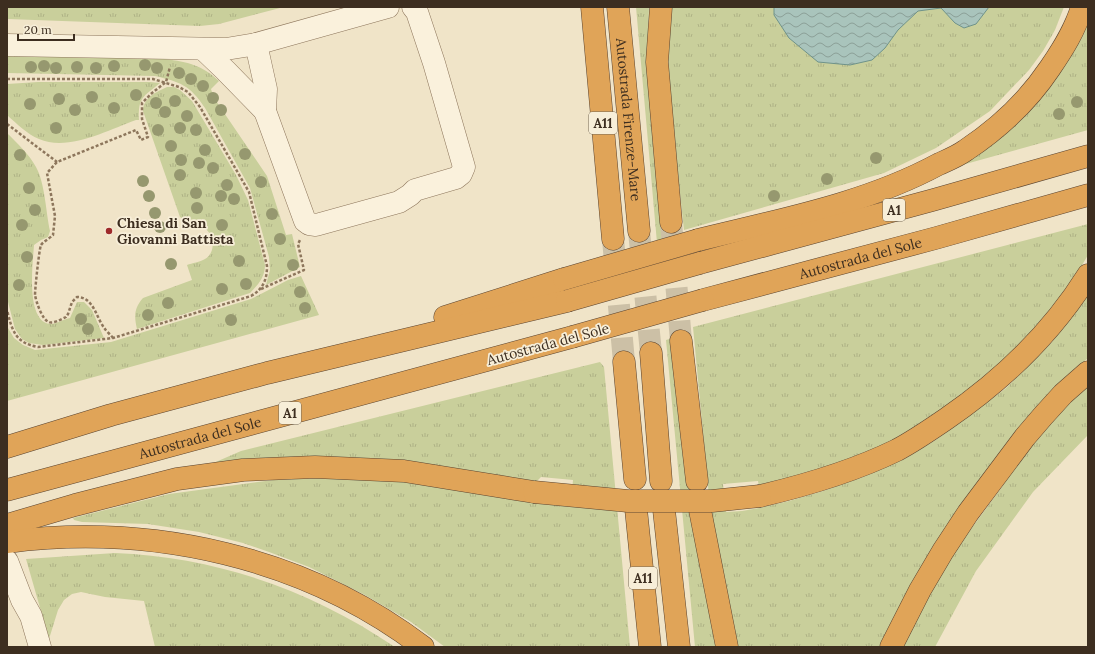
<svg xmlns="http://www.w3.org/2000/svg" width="1095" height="654" font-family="Lora,serif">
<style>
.grass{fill:url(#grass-tufts)}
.water{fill:url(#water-waves);stroke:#6f938a}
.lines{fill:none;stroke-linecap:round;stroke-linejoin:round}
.highway-tunnel{stroke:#ccc0a6;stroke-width:22;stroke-dasharray:22 11;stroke-linecap:butt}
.minor-casing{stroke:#8d765c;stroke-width:23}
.highway-casing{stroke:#5b4430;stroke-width:23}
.path{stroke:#8d765c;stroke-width:2.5;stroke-dasharray:3 2;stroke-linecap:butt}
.minor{stroke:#faf1dc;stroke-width:22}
.highway{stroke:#e0a458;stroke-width:22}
.highway-bridge-casing{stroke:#5b4430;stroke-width:23;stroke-linecap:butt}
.highway-bridge{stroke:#e0a458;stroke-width:22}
.tree{fill:#96986f}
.poi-dot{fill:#9e2a2b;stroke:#f7eed8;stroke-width:1.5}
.labels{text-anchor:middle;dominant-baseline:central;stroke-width:3.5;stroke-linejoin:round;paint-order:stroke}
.shield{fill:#f7eed8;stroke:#756857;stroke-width:1}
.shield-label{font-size:13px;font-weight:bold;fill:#3d2e20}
.street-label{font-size:14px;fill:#3d2e20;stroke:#f7eed8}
.poi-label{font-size:14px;font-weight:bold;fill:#3d2e20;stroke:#f7eed8;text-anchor:start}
</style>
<defs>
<pattern id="grass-tufts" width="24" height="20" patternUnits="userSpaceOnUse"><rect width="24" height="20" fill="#c9cf9b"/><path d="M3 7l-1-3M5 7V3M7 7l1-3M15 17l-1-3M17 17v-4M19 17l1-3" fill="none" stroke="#aeb285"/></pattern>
<pattern id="water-waves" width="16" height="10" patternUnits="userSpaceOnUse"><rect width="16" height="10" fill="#a9c4bc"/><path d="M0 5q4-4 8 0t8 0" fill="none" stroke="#8ba098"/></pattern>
</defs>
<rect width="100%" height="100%" fill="#f0e4c8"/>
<g class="grass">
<path d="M7,7H284L219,24L200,26L7,19Z"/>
<path d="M636,7H649L648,45L662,240L657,243Z"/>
<path d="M669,7H1064L1055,30L1043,51L1029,70L990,111L936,148L884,173L684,230L670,104L668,54Z"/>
<path d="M1088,16V130L962,165L997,141L1027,114L1043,95Z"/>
<path d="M7,55L165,59C188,62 202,65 219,81L211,89L214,98L267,176L286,235L292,234L300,267L266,285L270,270L269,257L250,188L205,108C190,85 180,82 155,76L7,73Z"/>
<path d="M38,82H150L160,83C143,97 138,97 139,120H136C108,130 68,152 39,139C27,134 17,124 7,115V84Z"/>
<path d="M167,87H174L180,90L192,101L236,175L248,200L265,265C265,277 258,285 250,293L137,329C134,316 134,308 143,298L192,280L187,265C192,263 200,262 205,259C217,252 214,233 203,227C196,222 188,223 180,217L143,111C143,98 156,92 167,87Z"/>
<path d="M7,133C17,143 29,154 36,167C45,183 46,213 50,231L48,237L41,240L34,245C33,262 25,321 50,324C53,325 65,319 70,318L77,302H84L92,310L104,338L43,345L29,343L22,339L15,329L7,298Z"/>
<path d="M1088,224V255L1078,272L1048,316L989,375L948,406L888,444L852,459L759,487L758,481L723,484L726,512L742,511L759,508L789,501L823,491L863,477L906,458L937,439L1005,389L1052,342L1088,294V358L1077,368L881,647H736L710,507L693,327Z"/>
<path d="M301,276L319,315L7,401V321L8,328L14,338L23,345L35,350L111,342L251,299L288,280Z"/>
<path d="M673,338L688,478L693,510L719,647H695L666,340Z"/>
<path d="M600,362L604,367L630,647H445L411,622L365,595L309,567L269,552L243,543L199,532L148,524L82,522L74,520L73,518L169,494L273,480L321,478L397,481L571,502L573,480L541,477L535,483L195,471L241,451Z"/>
<path d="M1088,386V435L1033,492L976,571L935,647H903L917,616L954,552L1002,487L1010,473L1063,408Z"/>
<path d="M115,553C216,557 311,590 395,647H155L144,601L105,597L81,592L72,594L64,600L58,610L49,639L26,559Z"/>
</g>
<path class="water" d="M774,7H989L976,24L964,28L955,23L941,8L918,11L898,30L885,48L872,60L850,65L818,62L789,38L774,15Z"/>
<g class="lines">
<g class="highway-tunnel">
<path d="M671,222L681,341"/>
<path d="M639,231L651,353"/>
<path d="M613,239L624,362"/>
</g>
<g class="minor-casing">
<g id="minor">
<path d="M256,44L266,89L265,111L305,221L309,224L316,225L399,202L410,195L415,190L456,178L461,174L464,167L434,63L417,12L413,7"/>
<path d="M7,45L226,49L256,44L388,7"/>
<path d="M203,49L225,70L265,111"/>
<path d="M7,561L22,600L31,616L40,647"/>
</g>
</g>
<g class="highway-casing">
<g id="highway">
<path d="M592,7L613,239"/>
<path id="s1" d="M618,7L639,231"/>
<path d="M661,7L657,62L671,222"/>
<path d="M698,240C779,220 865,204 939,164C948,160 958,156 966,150C999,128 1028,101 1050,68C1063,49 1075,30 1082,7"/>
<path d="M700,263L933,200L1088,156"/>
<path id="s2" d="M703,300L936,238L1088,195"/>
<path d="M445,317L564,279"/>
<path d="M681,341L697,481"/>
<path d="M651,353L661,481"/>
<path d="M624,362L635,479"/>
<path d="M7,447L111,415L267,373L567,301"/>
<path id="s3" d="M7,490L572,337"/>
<path d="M760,496C807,485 854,471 897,450C914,441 930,430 946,419C1003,380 1051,334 1088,275"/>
<path d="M636,509L650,647"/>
<path d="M664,510L679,647"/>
<path d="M700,510L727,647"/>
<path d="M7,525L75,505L177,479L243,470L315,467L404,471L534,492"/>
<path d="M7,542C152,523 305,557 423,647"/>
<path d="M891,647L920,590L943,551L968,513L1025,437L1043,416L1063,394L1088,372"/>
</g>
</g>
<g class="path">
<path d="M7,79H153L179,87L188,92L200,107L249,192L267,266C267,280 263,289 251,296L113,338L38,347C15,343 12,330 7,310"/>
<path d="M7,124L57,162"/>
<path d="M261,289L304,270L298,244L300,240"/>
<path d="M113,338C111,335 107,332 105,329C96,318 94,297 77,297L72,302L68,314L66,317C62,319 53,324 49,322C42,320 36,301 35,295C35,289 39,250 41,245C43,242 50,238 53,235L55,216L47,173L57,162L136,130L141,140L148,137L142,119V103L152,93L166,82L170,67"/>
</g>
<use href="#minor" class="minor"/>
<use href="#highway" class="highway"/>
<g class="highway-bridge-casing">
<g id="highway-bridge">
<path d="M564,279L698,240"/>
<path d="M567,301L700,263"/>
<path d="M572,337L703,300"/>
<path d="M534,492L628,501H712L760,496"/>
</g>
</g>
<use href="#highway-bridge" class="highway-bridge"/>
</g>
<g class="tree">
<circle cx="145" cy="65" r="6"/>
<circle cx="44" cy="66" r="6"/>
<circle cx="114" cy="66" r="6"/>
<circle cx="31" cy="67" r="6"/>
<circle cx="77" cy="67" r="6"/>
<circle cx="56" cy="68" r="6"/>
<circle cx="96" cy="68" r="6"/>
<circle cx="157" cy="68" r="6"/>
<circle cx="179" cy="73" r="6"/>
<circle cx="191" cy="79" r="6"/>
<circle cx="203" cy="86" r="6"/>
<circle cx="136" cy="95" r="6"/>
<circle cx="92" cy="97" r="6"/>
<circle cx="213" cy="98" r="6"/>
<circle cx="59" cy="99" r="6"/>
<circle cx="175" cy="101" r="6"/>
<circle cx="1077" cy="102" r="6"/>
<circle cx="156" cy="103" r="6"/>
<circle cx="30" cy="104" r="6"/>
<circle cx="114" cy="108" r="6"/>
<circle cx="75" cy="110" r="6"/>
<circle cx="221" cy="110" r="6"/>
<circle cx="165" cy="112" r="6"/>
<circle cx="1059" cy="114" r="6"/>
<circle cx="187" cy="116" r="6"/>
<circle cx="56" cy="128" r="6"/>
<circle cx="180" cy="128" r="6"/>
<circle cx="158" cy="130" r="6"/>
<circle cx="196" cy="130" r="6"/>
<circle cx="171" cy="146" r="6"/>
<circle cx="205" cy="150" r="6"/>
<circle cx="245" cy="154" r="6"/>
<circle cx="20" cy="155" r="6"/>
<circle cx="876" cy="158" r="6"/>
<circle cx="181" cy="160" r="6"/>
<circle cx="199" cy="163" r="6"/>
<circle cx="213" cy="168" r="6"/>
<circle cx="180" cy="175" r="6"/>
<circle cx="827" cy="179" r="6"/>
<circle cx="143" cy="181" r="6"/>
<circle cx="261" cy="182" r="6"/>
<circle cx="227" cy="185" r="6"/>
<circle cx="29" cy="188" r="6"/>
<circle cx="196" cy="193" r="6"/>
<circle cx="149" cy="196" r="6"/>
<circle cx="221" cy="196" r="6"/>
<circle cx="774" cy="196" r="6"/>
<circle cx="234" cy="199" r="6"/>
<circle cx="197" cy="208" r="6"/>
<circle cx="35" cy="210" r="6"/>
<circle cx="155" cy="213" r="6"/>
<circle cx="272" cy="214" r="6"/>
<circle cx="22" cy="225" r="6"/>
<circle cx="222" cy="225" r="6"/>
<circle cx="160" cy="227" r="6"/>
<circle cx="280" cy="239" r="6"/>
<circle cx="27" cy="257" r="6"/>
<circle cx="239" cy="261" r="6"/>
<circle cx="171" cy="264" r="6"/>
<circle cx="293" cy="265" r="6"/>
<circle cx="246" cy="284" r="6"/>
<circle cx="19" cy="285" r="6"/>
<circle cx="222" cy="289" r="6"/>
<circle cx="300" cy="292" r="6"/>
<circle cx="168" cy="303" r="6"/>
<circle cx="305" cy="308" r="6"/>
<circle cx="148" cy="315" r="6"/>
<circle cx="81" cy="319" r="6"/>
<circle cx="231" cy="320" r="6"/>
<circle cx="88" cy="329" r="6"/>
</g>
<circle class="poi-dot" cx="109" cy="231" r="4"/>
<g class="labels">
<g class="shield">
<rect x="589" y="112" width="28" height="22" rx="3"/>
<rect x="883" y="199" width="22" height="22" rx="3"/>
<rect x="279" y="402" width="22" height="22" rx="3"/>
<rect x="629" y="567" width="28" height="22" rx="3"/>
</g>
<g class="shield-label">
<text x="603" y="123">A11</text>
<text x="894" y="210">A1</text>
<text x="290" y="413">A1</text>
<text x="643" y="578">A11</text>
</g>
<g class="street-label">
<text stroke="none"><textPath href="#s1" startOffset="113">Autostrada Firenze-Mare</textPath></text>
<text stroke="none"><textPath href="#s2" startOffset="163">Autostrada del Sole</textPath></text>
<text transform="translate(548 344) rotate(-15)">Autostrada del Sole</text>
<text stroke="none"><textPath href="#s3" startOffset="200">Autostrada del Sole</textPath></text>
</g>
<g class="poi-label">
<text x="117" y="223">Chiesa di San<tspan x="117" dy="16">Giovanni Battista</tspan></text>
</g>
</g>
<rect width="1095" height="654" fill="none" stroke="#3d2e20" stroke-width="16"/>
<path d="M18 34v6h56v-6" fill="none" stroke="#3d2e20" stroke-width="2"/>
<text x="24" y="34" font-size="12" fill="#3d2e20" stroke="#f7eed8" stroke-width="3" paint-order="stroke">20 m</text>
</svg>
